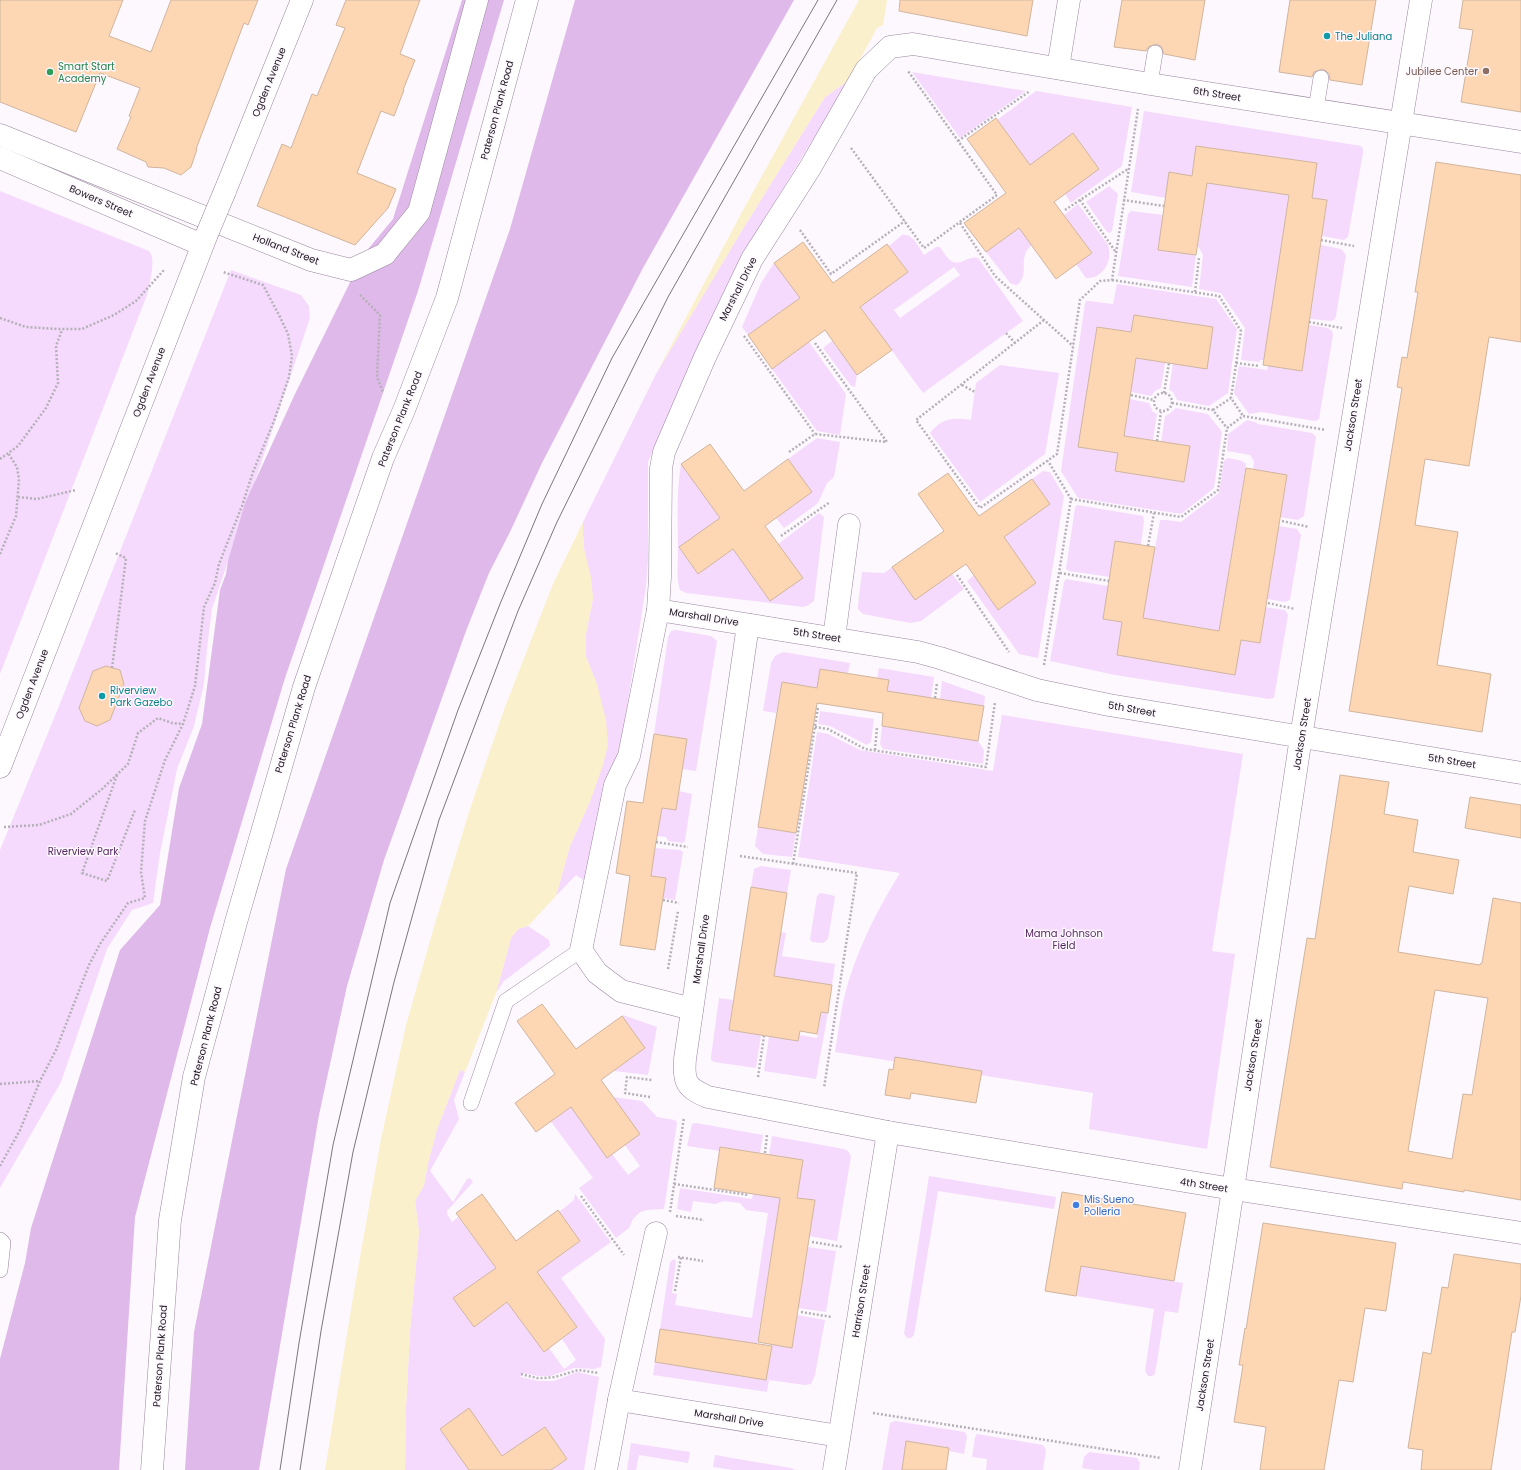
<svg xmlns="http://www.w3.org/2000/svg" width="1521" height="1470" font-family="Poppins,sans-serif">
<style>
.green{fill:#f5dafd;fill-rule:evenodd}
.forest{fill:#dfb9ea}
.sand{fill:#faf0cb}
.building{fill:#fdd6b4;stroke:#d0b59d;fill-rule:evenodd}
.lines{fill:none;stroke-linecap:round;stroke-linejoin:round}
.lane-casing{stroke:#99859f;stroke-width:16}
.street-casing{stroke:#99859f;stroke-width:23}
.secondary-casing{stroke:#99859f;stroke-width:23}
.path{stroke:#b5b0b7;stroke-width:2.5;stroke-dasharray:2 2;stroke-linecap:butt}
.lane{stroke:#fff;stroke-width:15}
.street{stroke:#fff;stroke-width:22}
.secondary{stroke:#fff;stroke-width:22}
.tram{stroke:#7c757e;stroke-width:1}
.street-bridge-casing{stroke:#99859f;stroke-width:23;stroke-linecap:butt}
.street-bridge{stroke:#fff;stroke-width:22}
.culture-dot{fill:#0f9aa8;stroke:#fdf8fe;stroke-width:1.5}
.education-dot{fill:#8d6e63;stroke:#fdf8fe;stroke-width:1.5}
.leisure-dot{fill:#2e9e5b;stroke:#fdf8fe;stroke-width:1.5}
.shop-dot{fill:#3f7fe0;stroke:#fdf8fe;stroke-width:1.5}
.labels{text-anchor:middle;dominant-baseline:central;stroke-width:3;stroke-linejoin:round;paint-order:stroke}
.culture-label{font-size:10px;fill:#0d838f;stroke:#fdf8fe;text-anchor:start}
.leisure-label{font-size:10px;fill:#27864d;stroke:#fdf8fe;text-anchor:start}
.education-label{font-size:10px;fill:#785e54;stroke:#fdf8fe;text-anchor:end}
.street-label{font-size:10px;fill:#1c151f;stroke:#fdf8fe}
.park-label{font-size:10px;fill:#572a65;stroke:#fdf8fe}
.shop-label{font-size:10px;fill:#366cbe;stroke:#fdf8fe;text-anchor:start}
</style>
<rect width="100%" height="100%" fill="#fdf8fe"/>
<g class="green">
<path d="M912,72L1026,91L960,138Z"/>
<path d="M849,80L737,264L713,314L648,462V560L646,587L620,751L585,881L576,875L556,896L570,846L591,799L597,684L586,657V634L593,598L584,549L583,534V522L656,374L744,227L825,97Z"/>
<path d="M1036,91L1132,107L1122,166L1071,203L1065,194L1099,169L1074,134L1030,165L997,120Z"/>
<path d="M1144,111L1361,146L1363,149V153L1348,237L1344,240L1322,236L1327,200L1312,198L1317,163L1196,146L1192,176L1169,172L1166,198L1131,192Z"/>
<path d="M1207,183L1289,195L1264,360H1260L1259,362L1241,360L1245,328L1221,293L1199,289L1203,255L1198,246Z"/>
<path d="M1109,186L1118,194L1112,231L1110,233L1107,232L1086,202Z"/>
<path d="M0,191L149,251C157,260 149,284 147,295L0,674Z"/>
<path d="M1078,204L1108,245C1113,261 1103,279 1086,278L1076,264L1092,253L1064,215Z"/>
<path d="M1131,211L1163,215L1158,250L1196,255L1192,287L1118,276L1128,214Z"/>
<path d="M1019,228L1032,245C1016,257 1031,275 1017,285L1011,284L986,252Z"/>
<path d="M902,235C913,233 919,248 924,255L936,247H940C943,251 946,257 950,260C959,268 968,255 978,258L1023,321L923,393L860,307L908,272L889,246ZM954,267L960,275L900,318L894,310Z"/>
<path d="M1321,245L1341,249L1346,255L1336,316L1335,319L1331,321L1310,319Z"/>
<path d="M774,263L800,298L748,335L742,327L761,283Z"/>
<path d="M231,270L301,295L309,306L310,318L212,609L207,649L204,684L194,726L177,769L160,853L153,903L132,910L107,949L61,1082L0,1188V850L59,706Z"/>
<path d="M1117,284L1216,299L1237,329L1228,393L1209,406L1177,400L1173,392L1169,390L1173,363L1213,327L1134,315L1131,332L1097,327L1079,447L1118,453L1115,471L1184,482L1161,442L1165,416L1169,414L1176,408L1208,414L1222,432L1214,488L1181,514L1078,498L1061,471L1085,303L1086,301H1089L1113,304Z"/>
<path d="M1309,325L1328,328L1332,331L1333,335L1319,419L1315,421L1261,412L1249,414L1234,393L1239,366L1267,370L1268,366L1302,371Z"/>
<path d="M832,341L857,375L855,387L851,386L823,348Z"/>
<path d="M809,342L846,394L840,435L817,431L772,369Z"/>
<path d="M1136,358L1165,363L1161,388L1155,391L1151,396L1131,392Z"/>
<path d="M1000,365L1059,373L1045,454L980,502L930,433C942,418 952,417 971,420L976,383Z"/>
<path d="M1130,399L1149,403L1153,412L1157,414L1153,440L1124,436Z"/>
<path d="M1247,420L1255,422L1258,424L1312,433L1316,437L1304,516L1298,520L1280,517L1287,475L1253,470L1254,461L1250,455L1227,451L1228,434Z"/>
<path d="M817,438L840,442L834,477L827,483L819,501L817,504L784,528L776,518L812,492L788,459Z"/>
<path d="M1229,458L1242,461L1246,464L1219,631L1143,618L1160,520H1166L1181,522L1219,493L1224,461L1226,459Z"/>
<path d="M681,464L720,518L679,548L698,574L733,549L770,601L802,578L778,544L819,513L824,517L814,601L807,606L803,607L686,593L680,590C676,579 678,565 678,553C678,524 676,493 681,464Z"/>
<path d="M1043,471L1050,472L1064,496L1038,658L1019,654L967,581L974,575L1036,583L1004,537L1050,504L1032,479Z"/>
<path d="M1077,505L1143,516L1144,521L1141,545L1115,541L1110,577L1069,571L1066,569L1075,508Z"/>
<path d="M1279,526L1297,529L1301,535L1290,600L1285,602L1267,599Z"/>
<path d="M892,567L915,599L952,574L964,589L921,621L910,623L863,614L858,609V605L862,572L884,573Z"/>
<path d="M1066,579L1108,586L1103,619L1122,622L1117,655L1235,674L1241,640L1260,643L1265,607L1285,610L1288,615L1274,698L1269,699L1115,675L1050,661L1064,582Z"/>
<path d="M676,630L711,636L717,641L696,771L682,769L687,739L654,734L668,637L671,631Z"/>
<path d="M783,652L850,663L848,673L820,669L817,688L782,682L776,713L763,711L771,663L775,656Z"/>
<path d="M879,668L934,677L931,698L887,691L889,680L877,678Z"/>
<path d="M942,681L985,696L984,706L940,699Z"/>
<path d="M820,711L874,719L871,742L867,745L830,726L818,724Z"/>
<path d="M1002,715L1243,754L1212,951L1235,954L1207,1149L1089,1129L1093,1093L835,1052C838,1034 840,1016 844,998C855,953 876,912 900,873L798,857L817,732L828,734L860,750L993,771Z"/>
<path d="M882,726L978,741L984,750L983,764L883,749L880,744Z"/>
<path d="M679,791L692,794L685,841L683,843L668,841L666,837L657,836L662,808L676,810Z"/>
<path d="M758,827L796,833L792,857L763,854L755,846Z"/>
<path d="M655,848L680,850L683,852L675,900L663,898L666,878L651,876Z"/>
<path d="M761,866L791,870L787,893L751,887L754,869Z"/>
<path d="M820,893L832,895L835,897L828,939L823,943L812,942L810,939L817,896Z"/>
<path d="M528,926L549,940L550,946L504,981L496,993L511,938L518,929Z"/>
<path d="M781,932L786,933L782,956L835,964L832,985L798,980L794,1001L771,997Z"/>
<path d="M719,998L733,1000L729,1030L761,1035L756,1068L714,1062L711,1060V1057Z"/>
<path d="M821,1012L828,1013L816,1079L764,1071L769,1036L798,1041L799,1035L817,1038Z"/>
<path d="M623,1015L657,1027L648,1075L614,1071L645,1048L622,1016Z"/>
<path d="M460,1070L465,1072L454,1100L459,1119L430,1171L453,1202L467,1179L470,1178L473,1182L447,1211V1214L452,1222L458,1217L496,1268L453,1298L474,1326L507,1302L549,1348L564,1369L576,1360L562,1339L577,1327L537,1272L580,1241L559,1212L574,1200L575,1194L611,1242L561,1278L605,1339L601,1367L594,1369L574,1368L550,1376H539L522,1373L520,1377L539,1381H554L577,1372L599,1377L584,1470H551L567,1459L545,1427L502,1456L469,1409L440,1429L469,1470H405L406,1407L410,1331L419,1232L415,1201L424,1185L428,1163L437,1129Z"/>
<path d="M613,1097L642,1101L657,1117L675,1120L677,1123L664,1209L647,1210L640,1212L633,1219L629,1228L616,1238L579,1188L593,1178L552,1123L550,1122L571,1107L607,1157L612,1154L628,1175L640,1166L625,1145Z"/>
<path d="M696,1123L763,1135L760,1153L721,1147L720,1151L687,1146L692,1124Z"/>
<path d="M772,1136L844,1149L848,1151L851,1156L837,1241L809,1236L815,1200L797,1198L803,1160L769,1155Z"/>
<path d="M929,1176L1056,1197L1054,1209L938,1191L914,1335L911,1338H907L904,1334Z"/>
<path d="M680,1188L752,1199L753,1193L780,1198L757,1344L660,1329L670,1262L674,1259L676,1261L672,1293L677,1294L675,1305L752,1318L768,1213L746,1210L740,1203L724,1201L715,1204L693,1201L691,1212L677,1209Z"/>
<path d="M808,1247L836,1251L826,1312L798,1308Z"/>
<path d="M1081,1265L1183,1283L1178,1313L1165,1311L1155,1374L1152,1376H1148L1145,1371L1154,1309L1076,1296Z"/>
<path d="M797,1315L825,1320L815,1375L811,1384L805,1385L769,1380L767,1392L653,1375L655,1362L766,1379L772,1344L792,1348Z"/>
<path d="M895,1421L965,1432L967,1436L964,1454L949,1451V1448L907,1441L902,1470H882L890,1423Z"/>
<path d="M977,1434L1043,1445L1046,1450L1043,1470H986L987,1459L972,1457L975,1437Z"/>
<path d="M631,1443L690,1452L688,1463L639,1455L636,1470H627Z"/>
<path d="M1089,1452L1137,1458L1140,1463L1139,1470H1094L1082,1468L1084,1457Z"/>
<path d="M715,1455L791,1468L795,1470H733L713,1467Z"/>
</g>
<g class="forest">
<path d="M462,0H504L418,291L285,678L210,928L135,1217L119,1470H0V1359L25,1263L31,1228L120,950L160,905L179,788L202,724L220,590L226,574L228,561L245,503L295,394L364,254L393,219Z"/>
<path d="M575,0H794L643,268L542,463L510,532L489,573L466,631L384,860L347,986L319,1115L259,1470H185L194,1332L286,869L510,229Z"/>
</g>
<g class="sand">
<path d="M859,0H887L883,25L877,28L849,80L825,97L744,227L656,374L742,212Z"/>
<path d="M583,522V534L584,549L591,577L593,598L586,634V657L597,684L606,720L608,745L603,765L591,799L570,846L556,896L528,926L518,929L511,938L496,993L465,1072L460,1070L437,1129L428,1163L424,1185L415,1201L419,1232L410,1331L406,1407L405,1470H325L353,1297L381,1139L406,1025L436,920L470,809L505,707L553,584Z"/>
</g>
<g class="building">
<path d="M0,0H123L109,36L151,52L171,0H258L248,25L244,23L196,149H197L191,167L181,175L164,168L148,167L146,162L117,149L131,117L129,116L140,88L100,73L76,132L0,102Z"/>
<path d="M346,0H420L400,54L415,60L403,90H404L394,116L381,111L357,173L396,189L388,208L355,245L257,206L282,144L291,148L312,94L317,96L345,28L336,25Z"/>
<path d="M900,0H1033L1027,36L899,11Z"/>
<path d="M1122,0H1205L1195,60L1164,54L1161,46L1156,44L1148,47L1146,51L1114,47Z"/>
<path d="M1290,0H1376L1362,85L1330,80L1329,74L1326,71L1322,69L1314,72L1312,77L1279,72Z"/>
<path d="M1463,0H1521V112L1461,102L1473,30L1459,28Z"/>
<path d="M996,118L1030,165L1073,133L1099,169L1054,202L1092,253L1056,279L1019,228L986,252L964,223L1006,193L967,139Z"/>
<path d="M1196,146L1317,163L1312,198L1327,200L1302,371L1263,365L1289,195L1207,183L1196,255L1158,250L1169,172L1192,176Z"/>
<path d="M1436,162L1521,175V342L1489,337L1469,466L1425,459L1415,525L1458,532L1437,665L1491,674L1482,732L1349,711L1402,388L1397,387L1402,357L1407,358L1418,292H1415Z"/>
<path d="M803,242L833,283L887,244L908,272L860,307L892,350L857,375L825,330L772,369L748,335L800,298L774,263Z"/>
<path d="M1134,315L1213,327L1207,369L1136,358L1124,436L1190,446L1184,482L1115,471L1118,453L1078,447L1097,327L1131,332Z"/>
<path d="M710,444L744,491L788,459L812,492L765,526L803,578L770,601L733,549L698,574L679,547L720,518L681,464Z"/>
<path d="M1246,468L1287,475L1260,643L1241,640L1235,675L1117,655L1122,622L1103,619L1115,541L1155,547L1143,618L1219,631Z"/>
<path d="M948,473L979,516L1032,479L1050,504L1004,537L1036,583L998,610L966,564L915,600L892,567L944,531L918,494Z"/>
<path d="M106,666L120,670L124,684L110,720L97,726L85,721L79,708L93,671Z"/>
<path d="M820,669L889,680L887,691L984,706L978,741L882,726L883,713L817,703L796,833L758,827L782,682L817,688Z"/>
<path d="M654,734L687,739L676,810L662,808L655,848L651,876L666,878L655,950L620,945L630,876L616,873L627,801L643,803Z"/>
<path d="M1340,775L1389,782L1384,814L1418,820L1413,852L1459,860L1453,894L1409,886L1398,952L1480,965L1481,963H1482L1493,898L1521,903V1200L1464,1190V1192L1403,1182L1402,1189L1270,1167L1307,938L1315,939ZM1435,990L1488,998L1472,1095L1463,1094L1452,1159L1408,1151Z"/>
<path d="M1470,797L1521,805V838L1465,828Z"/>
<path d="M751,887L787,893L774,976L832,985L828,1013L821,1012L817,1034L800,1031L798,1041L729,1030Z"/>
<path d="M542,1004L576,1049L622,1016L645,1048L601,1080L640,1134L607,1158L571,1107L536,1132L515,1103L555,1074L517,1021Z"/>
<path d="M895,1057L982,1071L976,1103L911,1093L910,1099L885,1095L889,1069L893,1070Z"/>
<path d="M720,1147L803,1160L797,1198L815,1200L792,1348L758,1342L780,1198L714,1188Z"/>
<path d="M1062,1192L1186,1213L1174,1281L1081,1266L1076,1296L1045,1291Z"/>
<path d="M482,1194L516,1241L558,1210L580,1241L537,1272L577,1327L544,1352L507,1302L474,1327L453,1298L496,1268L456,1213Z"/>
<path d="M1263,1223L1396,1243L1386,1311L1365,1308L1353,1382L1339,1380L1324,1470H1260L1266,1427L1234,1422L1243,1365H1239L1245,1328L1246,1329Z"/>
<path d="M1454,1254L1521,1264V1296L1515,1332H1512L1491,1470H1421L1423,1450L1408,1448L1423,1352L1431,1354L1442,1287L1448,1288Z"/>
<path d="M660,1329L772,1346L766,1380L655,1362Z"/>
<path d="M469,1408L502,1456L545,1427L567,1459L551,1470H469L440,1429Z"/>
<path d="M906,1441L949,1448L946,1470H902Z"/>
</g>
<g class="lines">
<g class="lane-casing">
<g id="lane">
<path d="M1150,84L1155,53"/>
<path d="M1316,109L1321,78"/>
<path d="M471,1103L506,1001L581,950"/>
<path d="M0,1240L3,1243L0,1270"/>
</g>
</g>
<g class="street-casing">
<g id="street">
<path d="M1058,68L1069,0"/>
<path d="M0,135L311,260L351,270L385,254L419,212L477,0"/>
<path d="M1521,142L1150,84L913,44L890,47L866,70L810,168L752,259L705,357L664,452L661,468L660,577L658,610L918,652L940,658L1037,690L1109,705L1521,773"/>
<path d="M0,158L202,245"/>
<path d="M225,191L302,0"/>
<path d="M658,610L629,756L615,785L581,950L597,973L621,991L692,1009"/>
<path d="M748,625L685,1059C683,1083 687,1088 708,1097L888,1132L1233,1189L1301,737L1421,0"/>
<path d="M834,638L849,525"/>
<path d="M0,767L207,234"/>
<path d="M656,1233L619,1400L839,1436"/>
<path d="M606,1470L619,1400"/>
<path d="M834,1470L888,1132"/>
</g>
</g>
<g class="secondary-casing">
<g id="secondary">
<path d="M152,1470L170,1220L194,1077L236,922L304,687L383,458L404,410L447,298L527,0"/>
<path d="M1190,1470L1233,1189L1521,1233"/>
</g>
</g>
<g class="path">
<path d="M958,141L1030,91"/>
<path d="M851,148L924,248L997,195L908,71"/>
<path d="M1123,200L1164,206"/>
<path d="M1065,210L1080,200"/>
<path d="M960,223L995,276L1073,346"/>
<path d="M800,230L831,274L905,221"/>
<path d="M1321,240L1354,246"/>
<path d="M1115,251L1080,200L1128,169"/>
<path d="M1112,280L1219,296L1241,331L1231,398"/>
<path d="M1195,292L1199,258"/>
<path d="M360,295L380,315L377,377L383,392"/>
<path d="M0,318L26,327L57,329H82L114,315L136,301L164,270"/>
<path d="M1044,320L916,420L980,508L1057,454L1080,300L1100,281L1112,280L1138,109"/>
<path d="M1309,322L1342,328"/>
<path d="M1006,333L1015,343"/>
<path d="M744,336L815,434"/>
<path d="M815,343L887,442"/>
<path d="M1236,363L1259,366"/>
<path d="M962,385L975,392"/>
<circle cx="1163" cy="402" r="9"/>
<path d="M1164,393L1169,363"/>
<path d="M1131,395L1154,400"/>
<path d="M1172,403L1213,410L1227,428"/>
<path d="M1213,410L1231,398L1243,416"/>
<path d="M1157,441L1161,412"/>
<path d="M789,452L815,434L887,442"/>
<path d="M0,459L18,446L46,408L58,383L56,346L62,330"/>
<path d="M18,497L37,499L76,490"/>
<path d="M1071,499L1181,517L1218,490L1227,428L1243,416L1326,430"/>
<path d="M1282,521L1309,527"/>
<path d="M781,536L830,502"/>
<path d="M1148,546L1154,513"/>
<path d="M0,554L16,516L19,479L17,467L8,453"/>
<path d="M1060,573L1109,581"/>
<path d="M957,575L1009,652"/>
<path d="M1268,603L1295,609"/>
<path d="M1044,665L1071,499L1048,461"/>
<path d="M112,668L126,558L115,553"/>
<path d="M935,698L937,683"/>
<path d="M815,727L828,729L865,749L986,767L995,702"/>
<path d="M875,750L877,727"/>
<path d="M117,775L82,873L107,881L135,810"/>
<path d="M4,827L39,825L71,814L101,790L128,764L138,733L158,718L172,723L183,724"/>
<path d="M656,842L688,847"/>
<path d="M740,856L857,873L824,1088"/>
<path d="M793,864L818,707"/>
<path d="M663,900L679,903"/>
<path d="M668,969L678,911"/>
<path d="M758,1077L764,1036"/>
<path d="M0,1084L40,1081"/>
<path d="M650,1097L625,1093L627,1077L652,1080"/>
<path d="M765,1153L767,1135"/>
<path d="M0,1166L20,1130L40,1081L56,1050L89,965L100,944L128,903L145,898L141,872L145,821L165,760L183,724L195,686L204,607L215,583L219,564L242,506L253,472L274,421L289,377L292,356L288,334L279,315L263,285L223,272"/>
<path d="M674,1184L749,1195"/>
<path d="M581,1196L624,1255"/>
<path d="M670,1212L684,1117"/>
<path d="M676,1216L704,1220"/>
<path d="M812,1242L843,1247"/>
<path d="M678,1257L703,1261"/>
<path d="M675,1291L681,1257"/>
<path d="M801,1312L832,1317"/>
<path d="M521,1374L537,1378H544L555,1377L578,1370L599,1373"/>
<path d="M873,1413L1161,1458"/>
</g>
<use href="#lane" class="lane"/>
<use href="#street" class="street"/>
<use href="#secondary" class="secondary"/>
<g class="tram">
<path d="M280,1470L299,1343L333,1145L390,903L458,710L500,604L542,504L612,358L818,0"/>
<path d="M300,1470L321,1331L353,1152L394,982L439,820L518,611L557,522L668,297L837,0"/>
</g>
<g class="street-bridge-casing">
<path id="street-bridge" d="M207,234L225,191"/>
</g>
<use href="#street-bridge" class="street-bridge"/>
</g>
<g class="culture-dot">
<circle cx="1327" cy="36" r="4"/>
<circle cx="102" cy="696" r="4"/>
</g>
<circle class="education-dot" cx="1486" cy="71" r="4"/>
<circle class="leisure-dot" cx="50" cy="72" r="4"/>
<circle class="shop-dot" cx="1076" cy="1205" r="4"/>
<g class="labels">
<g class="culture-label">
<text x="1335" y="36">The Juliana</text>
<text x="110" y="690">Riverview<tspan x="110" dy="12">Park Gazebo</tspan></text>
</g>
<g class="leisure-label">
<text x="58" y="66">Smart Start<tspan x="58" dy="12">Academy</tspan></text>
</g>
<g class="education-label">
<text x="1478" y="71">Jubilee Center</text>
</g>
<g class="street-label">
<text transform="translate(269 82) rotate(-68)">Ogden Avenue</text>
<text transform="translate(1217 94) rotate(9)">6th Street</text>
<text transform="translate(497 110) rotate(-75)">Paterson Plank Road</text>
<text transform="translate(101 201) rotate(23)">Bowers Street</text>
<text transform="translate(286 249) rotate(21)">Holland Street</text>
<text transform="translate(738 289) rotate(-63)">Marshall Drive</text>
<text transform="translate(149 382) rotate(-69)">Ogden Avenue</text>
<text transform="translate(1353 415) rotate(-81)">Jackson Street</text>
<text transform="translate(400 419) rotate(-68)">Paterson Plank Road</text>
<text transform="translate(704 617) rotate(9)">Marshall Drive</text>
<text transform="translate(817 635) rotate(9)">5th Street</text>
<text transform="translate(32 684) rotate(-69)">Ogden Avenue</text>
<text transform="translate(1132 709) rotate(10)">5th Street</text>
<text transform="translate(293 724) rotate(-73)">Paterson Plank Road</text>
<text transform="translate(1302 734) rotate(-81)">Jackson Street</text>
<text transform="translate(1452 761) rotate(9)">5th Street</text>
<text transform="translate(701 949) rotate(-82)">Marshall Drive</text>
<text transform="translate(206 1036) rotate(-76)">Paterson Plank Road</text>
<text transform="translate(1253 1055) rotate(-81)">Jackson Street</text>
<text transform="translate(1204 1185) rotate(9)">4th Street</text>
<text transform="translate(861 1301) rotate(-81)">Harrison Street</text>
<text transform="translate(160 1356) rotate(-86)">Paterson Plank Road</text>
<text transform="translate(1205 1375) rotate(-81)">Jackson Street</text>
<text transform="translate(729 1418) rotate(9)">Marshall Drive</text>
</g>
<g class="park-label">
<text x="83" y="851">Riverview Park</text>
<text x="1064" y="933">Mama Johnson<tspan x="1064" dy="12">Field</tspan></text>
</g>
<g class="shop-label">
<text x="1084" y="1199">Mis Sueno<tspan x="1084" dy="12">Polleria</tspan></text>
</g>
</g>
</svg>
